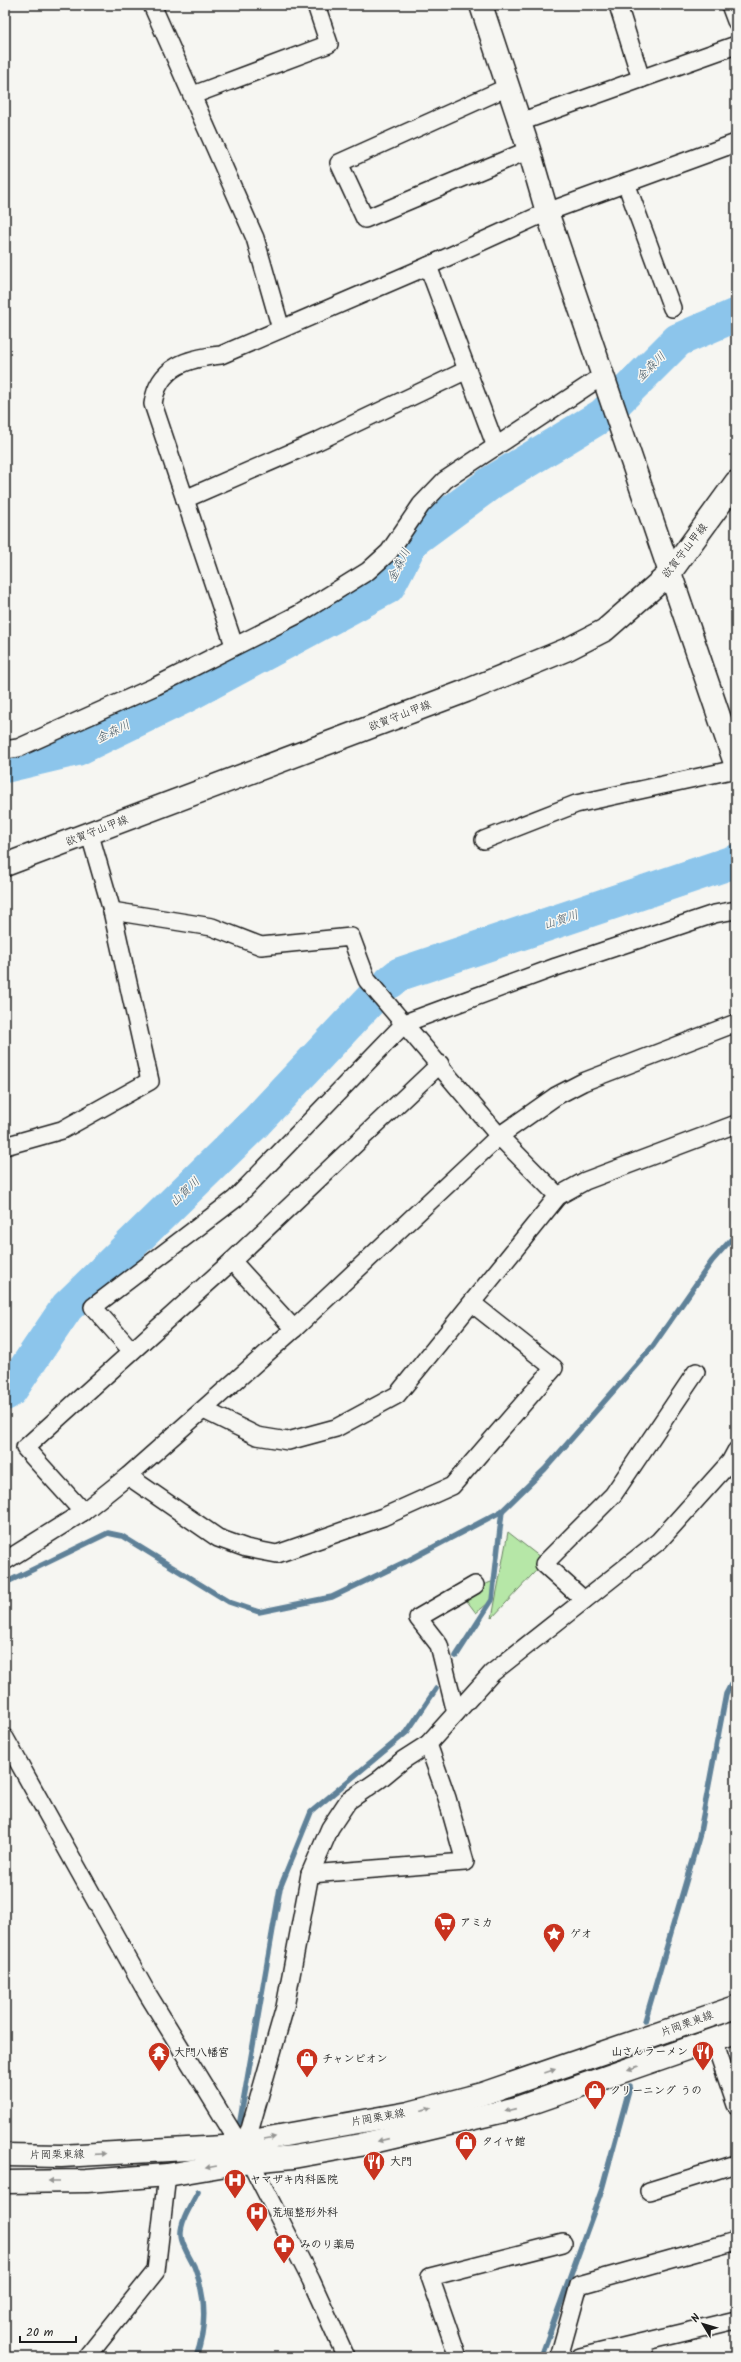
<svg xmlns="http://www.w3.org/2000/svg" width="741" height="2362" font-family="Kalam,'Klee One',sans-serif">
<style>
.green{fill:#b6e7a7;stroke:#698262}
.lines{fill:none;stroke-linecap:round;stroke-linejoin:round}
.stream{stroke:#5f8198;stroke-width:5.5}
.river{stroke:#8cc5eb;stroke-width:34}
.street-casing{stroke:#1c1c1c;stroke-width:20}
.secondary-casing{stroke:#1c1c1c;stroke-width:25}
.street{stroke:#f6f6f2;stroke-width:17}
.secondary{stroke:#f6f6f2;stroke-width:22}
.oneway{fill:#949492}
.labels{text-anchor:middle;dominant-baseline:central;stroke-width:3;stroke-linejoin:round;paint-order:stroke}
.street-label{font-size:11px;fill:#1c1c1c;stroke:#f6f6f2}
.poi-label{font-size:11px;font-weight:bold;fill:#1c1c1c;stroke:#f6f6f2;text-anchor:start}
.water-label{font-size:12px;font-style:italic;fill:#435764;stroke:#f6f6f2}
</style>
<rect width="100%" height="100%" fill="#f6f6f2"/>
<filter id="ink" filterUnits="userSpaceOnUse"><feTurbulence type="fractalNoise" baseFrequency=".025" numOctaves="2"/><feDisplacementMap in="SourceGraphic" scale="8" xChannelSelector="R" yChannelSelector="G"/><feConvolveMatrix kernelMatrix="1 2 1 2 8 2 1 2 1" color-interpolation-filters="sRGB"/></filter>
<g filter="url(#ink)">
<g class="green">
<path d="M508,1532L545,1561L492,1618Z"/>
<path d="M494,1581L492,1600L476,1613L461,1593Z"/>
</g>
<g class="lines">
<g class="stream">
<path d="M5,1583L108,1533L122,1536L229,1602L259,1612L332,1597L409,1560L502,1511L545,1469L653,1346L712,1261L736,1234"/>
<path d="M456,1656L492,1600L502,1511"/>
<path d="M645,2021L699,1837L726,1694L736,1675"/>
<path d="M235,2130L240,2121L280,1888L311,1812L407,1732L436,1689"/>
<path d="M196,2357C207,2327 206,2296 194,2266C190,2258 181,2244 181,2235C180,2221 192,2204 198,2192"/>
<path d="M541,2357L602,2189L630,2086"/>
</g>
<g class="river">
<path d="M5,766L77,749L182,698L388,587L412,541L492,482L603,415L678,340L736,315"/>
<path d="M390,982L400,974L736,861"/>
<path d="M5,1394L10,1391L67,1307L256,1122L374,996"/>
</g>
<g class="street-casing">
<g id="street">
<path d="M152,5L255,238L281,329"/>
<path d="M618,5L641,79"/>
<path d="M730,5L736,21"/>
<path d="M508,87L339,163L365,219L529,150"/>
<path d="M193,95L329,44L316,5"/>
<path d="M520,122L736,45"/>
<path d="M626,183L672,308"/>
<path d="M428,266L496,447"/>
<path d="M185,499L318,441L467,370"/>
<path d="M234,645L153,404C158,366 189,358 221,355L428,266L547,212L736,143"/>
<path d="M5,750L18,748L156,686L299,614L368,571L389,552L421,505L445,480L604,375"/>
<path d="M484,840L576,804L736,769"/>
<path d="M112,911L212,927L261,946L351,937L367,980L499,1136L558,1196"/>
<path d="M5,1146L62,1130L150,1081L112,911L90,835"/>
<path d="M232,1261L294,1329"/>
<path d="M131,1350L93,1307L235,1199L405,1023L556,967L714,914L736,910"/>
<path d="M204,1410L257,1436L288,1441L336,1428L397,1395L558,1196L585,1181L736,1124"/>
<path d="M128,1476L218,1538L246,1548L277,1554L383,1517L452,1486L554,1368L473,1304"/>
<path d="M83,1512L25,1448L232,1261L440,1064"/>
<path d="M5,1561L83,1512L128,1476L294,1329L499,1136L556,1096L583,1082L736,1023"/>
<path d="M584,1600L544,1564L613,1495L696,1372"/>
<path d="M456,1713L439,1645L418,1618L475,1585"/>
<path d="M5,1738L147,1993L250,2161L311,2280L346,2357"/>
<path d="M310,1874L465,1862L447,1798L428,1744"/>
<path d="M714,2041L736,2105"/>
<path d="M241,2146L250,2129L285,2007L310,1874L330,1828L348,1801L380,1779L403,1760L428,1744L492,1673L659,1541L730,1462L736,1451"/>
<path d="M649,2191L736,2164"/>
<path d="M642,2343L646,2357"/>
<path d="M87,2357L156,2271L167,2175"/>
<path d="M458,2357L430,2277L563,2243"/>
<path d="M559,2357L579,2285L736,2241"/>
<path d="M580,2357L736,2320"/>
</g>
</g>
<g class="secondary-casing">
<g id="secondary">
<path d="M481,5L529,150L547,212L736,766"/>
<path d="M5,865L466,691L568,649L605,630L670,573L736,482"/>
<path d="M5,2155L61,2156L241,2146L263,2139L409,2113L482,2094L736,2007"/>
<path d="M5,2182L87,2181L167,2175L250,2161L293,2157L360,2145L517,2108L736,2032"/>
</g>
</g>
<use href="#street" class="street"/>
<use href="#secondary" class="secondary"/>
</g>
<defs><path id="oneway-solid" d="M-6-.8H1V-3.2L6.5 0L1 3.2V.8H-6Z"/></defs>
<g class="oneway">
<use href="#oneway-solid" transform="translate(633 2068) rotate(161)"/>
<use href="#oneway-solid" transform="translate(550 2071) rotate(-19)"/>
<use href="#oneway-solid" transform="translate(426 2109) rotate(-14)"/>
<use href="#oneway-solid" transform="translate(510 2110) rotate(167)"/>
<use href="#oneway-solid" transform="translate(270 2138) rotate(-10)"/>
<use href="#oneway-solid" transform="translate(383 2140) rotate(167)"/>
<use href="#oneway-solid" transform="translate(100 2154) rotate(-4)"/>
<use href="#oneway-solid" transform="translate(211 2167) rotate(170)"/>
<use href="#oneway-solid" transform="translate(54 2181) rotate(180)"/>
</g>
</g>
<defs>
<g id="supermarket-pin" transform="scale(1.15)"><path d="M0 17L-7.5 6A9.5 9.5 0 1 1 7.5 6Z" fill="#c8321e" stroke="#f6f6f2"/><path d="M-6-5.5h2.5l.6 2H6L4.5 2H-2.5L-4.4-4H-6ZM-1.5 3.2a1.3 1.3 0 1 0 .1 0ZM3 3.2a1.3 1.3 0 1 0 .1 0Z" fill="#fff"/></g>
<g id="sight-pin" transform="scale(1.15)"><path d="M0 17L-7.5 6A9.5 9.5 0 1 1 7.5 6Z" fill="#c8321e" stroke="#f6f6f2"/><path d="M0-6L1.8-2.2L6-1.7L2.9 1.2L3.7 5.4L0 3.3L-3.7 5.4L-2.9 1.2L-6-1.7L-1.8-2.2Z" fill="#fff"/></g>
<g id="restaurant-pin" transform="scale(1.15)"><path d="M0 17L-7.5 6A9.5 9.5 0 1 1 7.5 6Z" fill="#c8321e" stroke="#f6f6f2"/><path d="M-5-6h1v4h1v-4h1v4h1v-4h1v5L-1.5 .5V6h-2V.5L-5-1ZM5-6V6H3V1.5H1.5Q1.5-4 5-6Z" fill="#fff"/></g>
<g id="temple-pin" transform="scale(1.15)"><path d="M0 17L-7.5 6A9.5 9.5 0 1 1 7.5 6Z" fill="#c8321e" stroke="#f6f6f2"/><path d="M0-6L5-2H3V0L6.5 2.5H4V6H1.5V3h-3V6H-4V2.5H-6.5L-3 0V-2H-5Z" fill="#fff"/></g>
<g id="shop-pin" transform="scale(1.15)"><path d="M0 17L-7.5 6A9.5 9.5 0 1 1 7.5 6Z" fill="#c8321e" stroke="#f6f6f2"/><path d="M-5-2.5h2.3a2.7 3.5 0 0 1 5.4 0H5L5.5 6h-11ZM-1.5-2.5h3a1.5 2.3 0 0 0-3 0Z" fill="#fff"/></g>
<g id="hospital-pin" transform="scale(1.15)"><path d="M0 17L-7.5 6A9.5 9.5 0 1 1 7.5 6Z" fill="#c8321e" stroke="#f6f6f2"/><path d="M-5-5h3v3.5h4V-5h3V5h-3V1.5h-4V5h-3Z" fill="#fff"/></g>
<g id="pharmacy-pin" transform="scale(1.15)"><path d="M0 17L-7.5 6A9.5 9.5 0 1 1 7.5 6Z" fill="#c8321e" stroke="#f6f6f2"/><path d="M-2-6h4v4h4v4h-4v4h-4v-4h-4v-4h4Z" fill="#fff"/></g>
</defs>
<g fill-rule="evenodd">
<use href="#supermarket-pin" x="445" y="1923"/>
<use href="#sight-pin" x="554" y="1934"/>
<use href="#restaurant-pin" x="703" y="2052"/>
<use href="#temple-pin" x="159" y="2053"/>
<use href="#shop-pin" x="307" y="2059"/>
<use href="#shop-pin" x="595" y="2091"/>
<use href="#shop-pin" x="466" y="2142"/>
<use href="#restaurant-pin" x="374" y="2162"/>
<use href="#hospital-pin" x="235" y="2180"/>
<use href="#hospital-pin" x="257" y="2213"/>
<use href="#pharmacy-pin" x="284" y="2245"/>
</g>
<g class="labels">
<g class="street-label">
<text transform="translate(685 551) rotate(-52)">欲賀守山甲線</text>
<text transform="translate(400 716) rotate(-21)">欲賀守山甲線</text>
<text transform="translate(97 831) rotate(-21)">欲賀守山甲線</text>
<text transform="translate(687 2024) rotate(-20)">片岡栗東線</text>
<text transform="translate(378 2118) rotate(-10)">片岡栗東線</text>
<text transform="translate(57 2155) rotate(-1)">片岡栗東線</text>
</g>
<g class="poi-label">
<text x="460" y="1923">アミカ</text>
<text x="570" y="1934">ゲオ</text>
<text x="688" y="2052" text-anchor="end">山さんラーメン</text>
<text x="174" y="2053">大門八幡宮</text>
<text x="322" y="2059">チャンピオン</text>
<text x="610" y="2091">クリーニング うの</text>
<text x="482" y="2142">タイヤ館</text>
<text x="390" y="2162">大門</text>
<text x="250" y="2180">ヤマザキ内科医院</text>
<text x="272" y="2213">荒堀整形外科</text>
<text x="300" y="2245">みのり薬局</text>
</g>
<g class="water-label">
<text transform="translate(651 367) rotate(-45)">金森川</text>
<text transform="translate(399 565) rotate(-63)">金森川</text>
<text transform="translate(113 732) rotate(-26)">金森川</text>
<text transform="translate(561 920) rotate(-18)">山賀川</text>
<text transform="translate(185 1192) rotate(-44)">山賀川</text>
</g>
</g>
<rect width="741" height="2362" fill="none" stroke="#f6f6f2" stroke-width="20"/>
<rect x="10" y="10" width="721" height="2342" fill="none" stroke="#1c1c1c" stroke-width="1.5" filter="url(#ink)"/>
<g transform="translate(703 2324) rotate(308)" stroke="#f6f6f2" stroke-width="3" paint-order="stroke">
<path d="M0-3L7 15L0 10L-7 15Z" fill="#1c1c1c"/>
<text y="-6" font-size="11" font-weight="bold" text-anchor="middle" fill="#1c1c1c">N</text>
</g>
<path d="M20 2336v6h56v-6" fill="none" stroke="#1c1c1c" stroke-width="2"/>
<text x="26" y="2336" font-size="12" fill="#1c1c1c" stroke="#f6f6f2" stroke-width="3" paint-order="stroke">20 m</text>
</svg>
